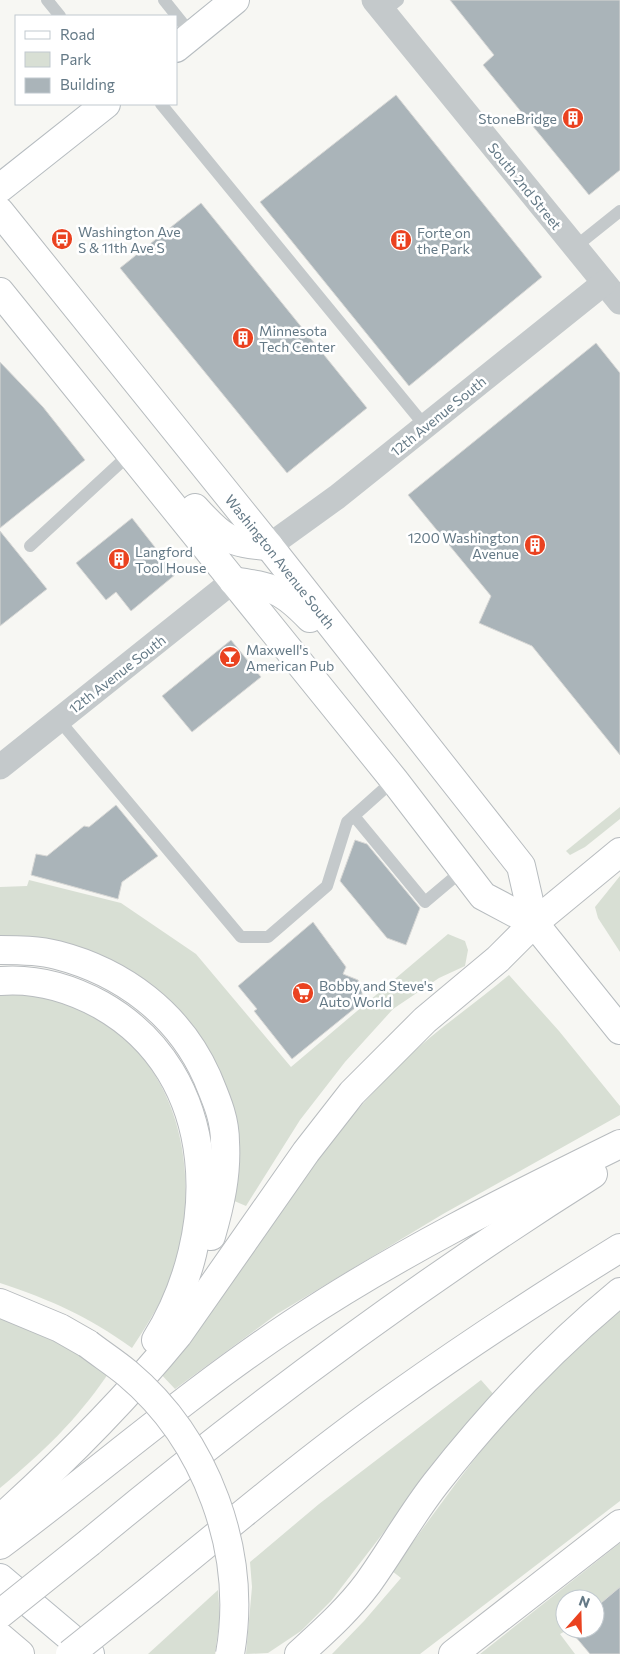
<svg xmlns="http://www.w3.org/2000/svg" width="620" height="1654" font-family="Commissioner,sans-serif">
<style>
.green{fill:#d8dfd4}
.building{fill:#aab4b9;stroke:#d8d8d6}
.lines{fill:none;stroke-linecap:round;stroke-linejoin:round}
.secondary-casing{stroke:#b6bcc0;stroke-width:30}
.primary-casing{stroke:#b7bcbf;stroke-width:30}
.highway-casing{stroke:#b8bcbf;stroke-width:30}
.lane{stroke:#c4c9cb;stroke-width:12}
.street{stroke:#c4c9cb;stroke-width:25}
.secondary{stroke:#fff;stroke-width:28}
.primary{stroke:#fff;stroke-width:28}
.highway{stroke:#fff;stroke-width:28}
.highway-bridge-casing{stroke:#b8bcbf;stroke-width:30;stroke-linecap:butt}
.highway-bridge{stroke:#fff;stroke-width:28}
.labels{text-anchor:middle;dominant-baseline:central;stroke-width:5;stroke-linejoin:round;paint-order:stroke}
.poi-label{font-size:14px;fill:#647986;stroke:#fff;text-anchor:start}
.street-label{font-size:14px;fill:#647986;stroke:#fff}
</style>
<rect width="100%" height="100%" fill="#f7f7f3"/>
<g class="green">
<path d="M620,807V819L585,847L570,855L566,851Z"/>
<path d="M620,876V952L598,918L595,907Z"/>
<path d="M29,880L121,903L196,954L291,1067L448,934L465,941L468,950L465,966L439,978L393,1009L345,1062L300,1120L246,1206L232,1200L235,1156L163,1003L0,940V887L27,886Z"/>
<path d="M509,975L559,1031L620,1106V1115L443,1214L277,1314L175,1389L158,1371C236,1264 311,1152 406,1059C436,1030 476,1003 509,975Z"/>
<path d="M0,991C15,992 31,991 45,994C60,998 77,1006 90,1013C172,1059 196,1151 182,1239C175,1280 154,1315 132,1348C86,1315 53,1301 0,1283Z"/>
<path d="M620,1306V1501L420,1654H332L364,1621L401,1578L392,1571C432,1516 472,1459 517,1407C548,1371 584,1337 620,1306Z"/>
<path d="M0,1315L63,1341L108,1374C75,1422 44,1451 0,1488Z"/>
<path d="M481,1380L496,1397L413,1494L331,1601L301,1631L268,1653L246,1654L252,1587L250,1562L319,1504Z"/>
<path d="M620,1543V1587L595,1608V1599H565V1629H569L560,1634L575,1654H480Z"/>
<path d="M218,1590L220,1617L215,1654H148Z"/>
</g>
<g class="building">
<path d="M450,0H620V170L589,195L483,65L494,55Z"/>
<path d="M396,95L542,277L409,386L260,202Z"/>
<path d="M201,203L367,408L287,473L120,268Z"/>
<path d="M596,343L620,373V755L532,646L479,623L491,596L408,495Z"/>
<path d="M0,362L43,407L85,460L0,528Z"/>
<path d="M132,518L176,574L131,611L116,592L106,600L76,563Z"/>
<path d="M0,531L47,589L0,626Z"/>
<path d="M231,640L261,677L192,732L162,696Z"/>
<path d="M116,805L158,856L122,882L118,899L31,875L36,854L47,856L84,826L89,827Z"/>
<path d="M355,840L367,844L420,908L406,945L387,938L340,881Z"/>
<path d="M313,922L346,967L343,974L358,980L362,990V996L355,1008L292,1059L254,1011L257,1009L238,986Z"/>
<path d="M620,1587V1654H590L569,1629H595V1608Z"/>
</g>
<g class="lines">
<g class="secondary-casing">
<g id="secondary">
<path d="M176,48L235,0"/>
<path d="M0,188L106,104"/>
<path d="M0,1578L90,1654"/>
</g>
</g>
<g class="primary-casing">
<g id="primary">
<path id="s1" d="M0,212L269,546L521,866L534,923"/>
<path d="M0,292L394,780L483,896L534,923L620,1030"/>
<path d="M195,508C222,538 228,543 269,546"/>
<path d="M233,581C273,587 282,589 310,618"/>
</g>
</g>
<g class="highway-casing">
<g id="highway">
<path d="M0,950C18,950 39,950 57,955C123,972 179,1014 207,1077C216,1099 225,1118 225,1142C227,1174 220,1205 211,1236"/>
<path d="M0,981C37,978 70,988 101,1005C223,1074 222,1234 156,1340"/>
<path d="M0,1303L60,1328L88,1344"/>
<path d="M0,1519C63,1462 124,1401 178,1335L306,1152L352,1093L425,1020L498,959L534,923L620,852"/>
<path d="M90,1542C250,1409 417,1285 593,1174"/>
<path d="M0,1545C98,1472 191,1391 292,1324C397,1254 508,1199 620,1144"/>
<path d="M150,1590C231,1524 311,1456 396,1396C469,1344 544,1295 620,1248"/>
<path d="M0,1637L20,1654"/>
<path d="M299,1654C323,1632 348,1610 368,1583C391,1551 411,1515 436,1483C490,1414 552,1348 620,1292"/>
<path d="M453,1654L620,1524"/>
</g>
</g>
<g class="lane">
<path d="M47,0L60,16"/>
<path d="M164,0L192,35"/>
<path d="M383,12L398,0"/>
<path d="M161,104L425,426"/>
<path d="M575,247L620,211"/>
<path d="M30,546L132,452"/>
<path d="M59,720L241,937H268L327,886L347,822L394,780"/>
<path d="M354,816L425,902L463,870"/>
</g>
<g class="street">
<path d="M374,0L620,302"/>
<path d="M269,546L337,497L604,283"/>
<path d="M0,767L233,581"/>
</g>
<use href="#secondary" class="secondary"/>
<use href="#primary" class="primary"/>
<use href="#highway" class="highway"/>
<g class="highway-bridge-casing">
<g id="highway-bridge">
<path d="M88,1344C101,1354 115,1363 127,1373C207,1440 248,1552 230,1654"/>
<path d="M0,1614L90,1542"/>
<path d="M70,1654L150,1590"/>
</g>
</g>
<use href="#highway-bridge" class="highway-bridge"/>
</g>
<defs>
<g id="building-disc" transform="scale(1.125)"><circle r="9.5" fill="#ea4220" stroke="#fff"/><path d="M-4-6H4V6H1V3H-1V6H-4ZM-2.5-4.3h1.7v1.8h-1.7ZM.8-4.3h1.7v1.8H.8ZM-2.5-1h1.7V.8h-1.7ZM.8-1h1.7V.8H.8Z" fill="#fff"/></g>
<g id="bus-disc" transform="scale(1.125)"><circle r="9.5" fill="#ea4220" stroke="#fff"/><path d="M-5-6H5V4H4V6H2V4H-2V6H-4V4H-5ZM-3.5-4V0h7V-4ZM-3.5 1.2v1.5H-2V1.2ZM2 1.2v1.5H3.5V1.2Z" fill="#fff"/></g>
<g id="bar-disc" transform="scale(1.125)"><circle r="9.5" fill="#ea4220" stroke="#fff"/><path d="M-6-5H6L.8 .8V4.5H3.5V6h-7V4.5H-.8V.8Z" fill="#fff"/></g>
<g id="supermarket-disc" transform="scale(1.125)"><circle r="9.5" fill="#ea4220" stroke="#fff"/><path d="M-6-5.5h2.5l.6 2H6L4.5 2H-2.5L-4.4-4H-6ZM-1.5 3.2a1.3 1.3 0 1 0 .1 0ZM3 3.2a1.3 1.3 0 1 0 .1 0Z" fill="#fff"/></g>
</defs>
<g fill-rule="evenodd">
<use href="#building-disc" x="573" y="118"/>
<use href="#bus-disc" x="62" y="239"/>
<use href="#building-disc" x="401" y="240"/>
<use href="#building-disc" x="243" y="338"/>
<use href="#building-disc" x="535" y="545"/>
<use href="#building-disc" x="119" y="559"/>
<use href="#bar-disc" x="230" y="657"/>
<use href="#supermarket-disc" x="303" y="993"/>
</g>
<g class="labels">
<g class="poi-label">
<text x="557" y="118" text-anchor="end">StoneBridge</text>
<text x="78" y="231">Washington Ave<tspan x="78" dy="16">S &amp; 11th Ave S</tspan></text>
<text x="417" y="232">Forte on<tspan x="417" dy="16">the Park</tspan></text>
<text x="259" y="330">Minnesota<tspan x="259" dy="16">Tech Center</tspan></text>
<text x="519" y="537" text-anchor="end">1200 Washington<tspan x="519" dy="16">Avenue</tspan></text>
<text x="135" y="551">Langford<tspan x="135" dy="16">Tool House</tspan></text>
<text x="246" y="649">Maxwell's<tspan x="246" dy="16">American Pub</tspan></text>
<text x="319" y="985">Bobby and Steve's<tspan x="319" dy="16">Auto World</tspan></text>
</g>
<g class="street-label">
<text transform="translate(525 186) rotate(51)">South 2nd Street</text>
<text transform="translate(438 416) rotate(-39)">12th Avenue South</text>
<text stroke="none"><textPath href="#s1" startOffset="448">Washington Avenue South</textPath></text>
<text transform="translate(117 674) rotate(-38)">12th Avenue South</text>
</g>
</g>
<rect x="15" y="15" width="162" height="90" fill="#ffffff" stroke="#c1c9cf"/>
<rect x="25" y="31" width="25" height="8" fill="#ffffff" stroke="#c1c9cf"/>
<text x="60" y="40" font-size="15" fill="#647986">Road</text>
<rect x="25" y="52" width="25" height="15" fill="#d8dfd4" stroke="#c1c9cf"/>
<text x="60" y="65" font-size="15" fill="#647986">Park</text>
<rect x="25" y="78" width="25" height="15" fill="#aab4b9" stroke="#c1c9cf"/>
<text x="60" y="90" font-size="15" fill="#647986">Building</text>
<g transform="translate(580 1614) rotate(20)"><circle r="24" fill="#ffffff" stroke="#c1c9cf"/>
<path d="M0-4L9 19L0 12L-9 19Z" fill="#ea4220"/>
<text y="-8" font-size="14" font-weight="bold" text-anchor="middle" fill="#647986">N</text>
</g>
</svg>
